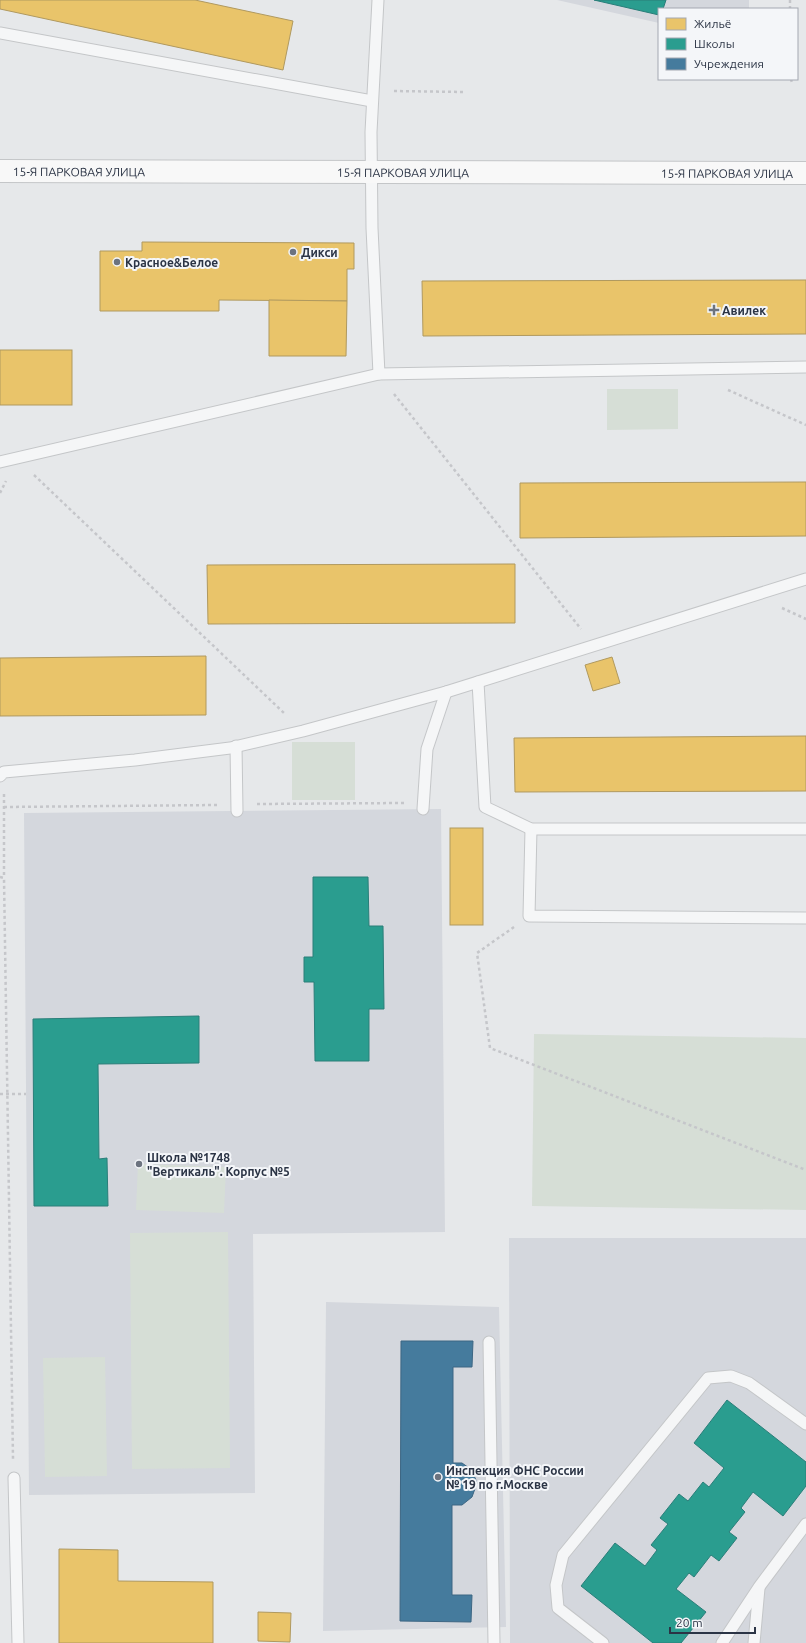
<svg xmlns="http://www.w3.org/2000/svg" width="806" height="1643" font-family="Ubuntu,sans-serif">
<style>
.built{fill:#d4d7dd}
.green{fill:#d6ded6}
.homes{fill:#e9c46a;stroke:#b0995f}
.schools{fill:#2a9d8f;stroke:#2a7e79}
.public{fill:#457b9d;stroke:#3d6683}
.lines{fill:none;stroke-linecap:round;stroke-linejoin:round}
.lane-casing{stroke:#c4c6c8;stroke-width:13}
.secondary-casing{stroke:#c4c6c8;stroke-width:24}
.path{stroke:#c5c6ca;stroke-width:2.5;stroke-dasharray:3 3;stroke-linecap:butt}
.lane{stroke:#f5f6f7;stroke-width:11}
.secondary{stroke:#f8f8f8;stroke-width:22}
.poi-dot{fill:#6c737f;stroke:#f4f6f9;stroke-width:1.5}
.labels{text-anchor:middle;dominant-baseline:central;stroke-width:4;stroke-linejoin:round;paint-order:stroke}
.street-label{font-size:12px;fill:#2b3445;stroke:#f4f6f9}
.poi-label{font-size:12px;font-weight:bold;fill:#2b3445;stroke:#f4f6f9;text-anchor:start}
</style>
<rect width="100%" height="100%" fill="#e6e8ea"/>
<g class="built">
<path d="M557,0H749V9H659V23Z"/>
<path d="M441,809L445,1232L253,1234L255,1493L29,1495L24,813Z"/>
<path d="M509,1238H806V1643H510Z"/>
<path d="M326,1302L499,1307L506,1627L323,1631Z"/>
</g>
<g class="green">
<path d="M607,389H678V429L607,430Z"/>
<rect x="292" y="742" width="63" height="58"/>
<path d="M534,1034L806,1038V1210L532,1206Z"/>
<path d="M138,1164L226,1167L224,1213L136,1210Z"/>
<path d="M228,1232L230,1468L132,1469L130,1233Z"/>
<path d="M105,1357L107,1476L45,1477L43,1358Z"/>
</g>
<g class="homes">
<path d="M0,0H195L293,21L283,70L0,9Z"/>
<path d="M142,242L354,243V269H347V301L219,300V311H100V251H142Z"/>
<path d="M806,280V334L423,336L422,281Z"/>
<path d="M269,300L347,301L346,356H269Z"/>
<rect x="0" y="350" width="72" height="55"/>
<path d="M806,482V536L520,538V483Z"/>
<path d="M515,564V623L208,624L207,565Z"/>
<path d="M206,656V715L0,716V658Z"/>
<path d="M612,657L620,683L593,691L585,665Z"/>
<path d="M806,736V791L515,792L514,738Z"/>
<rect x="450" y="828" width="33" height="97"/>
<path d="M59,1549L118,1550V1581L213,1582V1643H59Z"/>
<path d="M258,1612L291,1613L290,1642L258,1641Z"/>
</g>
<g class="schools">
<path d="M594,0H666L663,9H659V15Z"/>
<path d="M313,877H368L369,926H383L384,1009H369V1061H315L314,982H304V957H313Z"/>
<path d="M199,1016V1063L98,1064L99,1159L107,1158L108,1206H34L33,1019Z"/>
<path d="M727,1400L806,1462V1486L783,1516L753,1492L741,1508L745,1512L729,1532L737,1538L719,1561L711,1555L694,1577L689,1573L676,1589L706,1612L681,1643H653L581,1586L615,1543L645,1566L657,1550L651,1545L668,1524L660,1518L679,1494L688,1501L703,1482L709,1487L724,1468L694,1443Z"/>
</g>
<path class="public" d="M401,1341H473L472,1367H453V1463H462L472,1470L477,1483L472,1497L462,1505H452V1595H472L471,1622L400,1621Z"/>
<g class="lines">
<g class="lane-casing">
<g id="lane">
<path d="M378,0L371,132L372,228L379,374"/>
<path d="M0,33L372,101"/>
<path d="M0,462L379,374L806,367"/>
<path d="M478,682L485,807L531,829H806"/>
<path d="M236,746L237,811"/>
<path d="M0,776L4,772L135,760L230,748L303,731L446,692L806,579"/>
<path d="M423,809L427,749L446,692"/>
<path d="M531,829L529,916L806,918"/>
<path d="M489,1342L494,1643"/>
<path d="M14,1478L18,1643"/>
<path d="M603,1643L558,1608L556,1585L563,1555L708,1378L731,1376L749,1383L806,1424"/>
<path d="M722,1643L759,1587L806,1524"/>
<path d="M754,1643L759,1588"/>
</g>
</g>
<g class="secondary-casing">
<g id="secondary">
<path id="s1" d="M0,171L806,173"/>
</g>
</g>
<g class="path">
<path d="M790,0V9"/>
<path d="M791,79L792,83"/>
<path d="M394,91L465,92"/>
<path d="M728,390L806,425"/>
<path d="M394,394L581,629"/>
<path d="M34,475L285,714"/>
<path d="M0,493L6,481"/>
<path d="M782,608L806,619"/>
<path d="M4,794V878"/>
<path d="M257,804L404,803"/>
<path d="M4,807L218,805"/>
<path d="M0,877L4,878L13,1459"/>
<path d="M514,927L477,953L490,1048L806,1170"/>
<path d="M0,1094H26"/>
</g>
<use href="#lane" class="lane"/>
<use href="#secondary" class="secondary"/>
</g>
<g class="poi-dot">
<circle cx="293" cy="252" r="4"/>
<circle cx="117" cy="262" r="4"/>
<path d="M712 304h4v4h4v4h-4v4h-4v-4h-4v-4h4z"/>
<circle cx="139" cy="1164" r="4"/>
<circle cx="438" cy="1477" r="4"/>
</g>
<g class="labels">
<g class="street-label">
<text stroke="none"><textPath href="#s1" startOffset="79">15-Я ПАРКОВАЯ УЛИЦА</textPath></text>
<text stroke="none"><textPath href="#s1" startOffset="403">15-Я ПАРКОВАЯ УЛИЦА</textPath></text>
<text stroke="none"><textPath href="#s1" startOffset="727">15-Я ПАРКОВАЯ УЛИЦА</textPath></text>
</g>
<g class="poi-label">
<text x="301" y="252">Дикси</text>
<text x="125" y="262">Красное&amp;Белое</text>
<text x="722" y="310">Авилек</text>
<text x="147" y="1157">Школа №1748<tspan x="147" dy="14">"Вертикаль". Корпус №5</tspan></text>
<text x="446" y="1470">Инспекция ФНС России<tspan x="446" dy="14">№ 19 по г.Москве</tspan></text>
</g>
</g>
<rect x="658" y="8" width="140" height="72" fill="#f4f6f9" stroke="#a4a8b1"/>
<rect x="666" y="18" width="20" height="12" fill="#e9c46a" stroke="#a4a8b1"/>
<text x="694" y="28" font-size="12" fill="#2b3445">Жильё</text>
<rect x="666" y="38" width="20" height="12" fill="#2a9d8f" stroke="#a4a8b1"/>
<text x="694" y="48" font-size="12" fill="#2b3445">Школы</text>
<rect x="666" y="58" width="20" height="12" fill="#457b9d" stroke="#a4a8b1"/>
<text x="694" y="68" font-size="12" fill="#2b3445">Учреждения</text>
<path d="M670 1627v6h85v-6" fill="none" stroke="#2b3445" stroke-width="2"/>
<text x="676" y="1627" font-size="12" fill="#2b3445" stroke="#f4f6f9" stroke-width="3" paint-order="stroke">20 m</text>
</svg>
